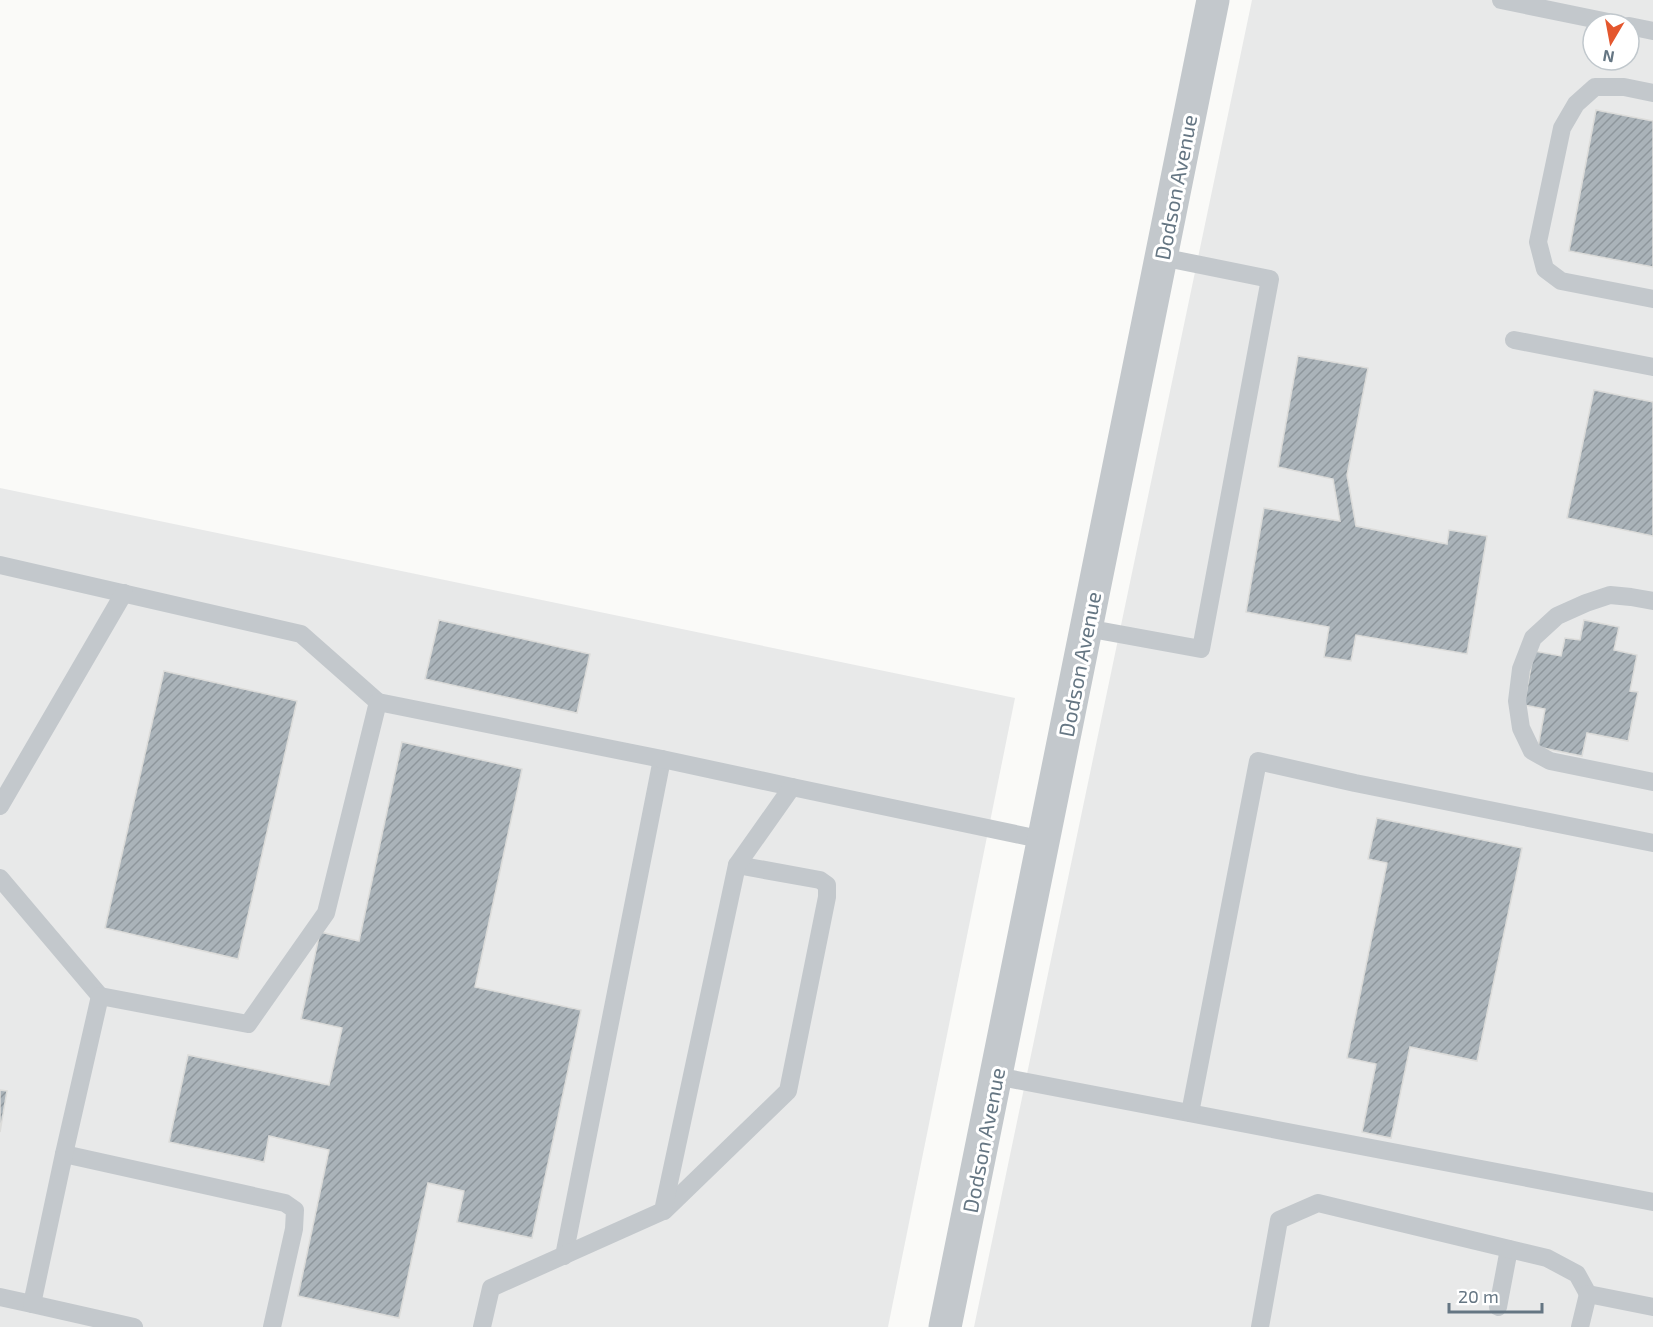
<svg xmlns="http://www.w3.org/2000/svg" width="1653" height="1327" font-family="'Exo 2',sans-serif">
<style>
.built{fill:#e8e9e9;fill-rule:evenodd}
.building{fill:url(#building-hatch);stroke:#dcdcda;stroke-width:1.5}
.lines{fill:none;stroke-linecap:round;stroke-linejoin:round}
.service{stroke:#c3c8cc;stroke-width:18}
.tertiary{stroke:#c3c8cc;stroke-width:33}
.labels{text-anchor:middle;dominant-baseline:central;stroke-width:6;stroke-linejoin:round;paint-order:stroke}
.street-label{font-size:21px;fill:#657683;stroke:#fff}
</style>
<defs>
<pattern id="building-hatch" width="6" height="6" patternUnits="userSpaceOnUse" patternTransform="scale(1.5)"><rect width="6" height="6" fill="#aab3b9"/><path d="M-1 1l2-2M0 6l6-6M5 7l2-2" fill="none" stroke="#8e969c"/></pattern>
</defs>
<rect width="100%" height="100%" fill="#fafaf8"/>
<g class="built">
<path d="M1252,0H1653V1327H974ZM1593,24H1629V60H1593Z"/>
<path d="M0,488L1015,698L888,1327H0Z"/>
</g>
<g class="building">
<path d="M1596,110L1653,121V267L1569,251Z"/>
<path d="M1298,356L1368,368L1347,475L1356,526L1447,544L1449,530L1487,536L1467,654L1356,635L1351,661L1324,657L1329,627L1246,612L1264,508L1340,521L1333,479L1278,467Z"/>
<path d="M1594,390L1653,402V536L1567,518Z"/>
<path d="M439,620L590,654L577,713L425,679Z"/>
<path d="M1584,620L1619,627L1614,650L1637,655L1630,691L1638,692L1628,741L1587,733L1582,756L1538,747L1545,709L1524,705L1534,651L1561,656L1565,638L1580,640Z"/>
<path d="M164,671L297,701L238,959L105,928Z"/>
<path d="M402,742L522,769L475,987L581,1010L532,1238L457,1222L464,1191L428,1183L399,1318L298,1296L329,1150L269,1136L264,1162L169,1142L188,1055L329,1085L342,1028L301,1019L320,932L359,941Z"/>
<path d="M1377,818L1522,848L1477,1061L1410,1047L1391,1138L1362,1132L1376,1064L1347,1058L1387,863L1368,859Z"/>
<path d="M0,1090L7,1091L0,1132Z"/>
</g>
<g class="lines">
<g class="service">
<path d="M1501,0L1618,24"/>
<path d="M1629,26L1653,31"/>
<path d="M1653,93L1624,87H1595L1576,104L1562,128L1538,242L1545,269L1561,281L1653,299"/>
<path d="M1514,340L1653,367"/>
<path d="M0,565L301,634L378,702"/>
<path d="M1653,601L1631,597L1610,595L1586,603L1557,616L1533,638L1521,669L1517,701L1521,728L1532,751L1550,761L1653,782"/>
<path d="M1086,628L1201,649L1270,279L1161,257"/>
<path d="M0,806L124,593"/>
<path d="M0,878L100,996"/>
<path d="M996,1076L1653,1202"/>
<path d="M1190,1113L1258,761L1355,783L1653,843"/>
<path d="M64,1154L285,1203L295,1210L294,1229L272,1327"/>
<path d="M664,1211L788,1091L827,897V885L820,880L737,865"/>
<path d="M564,1256L662,759"/>
<path d="M0,1297L32,1304"/>
<path d="M1498,1307L1509,1249"/>
<path d="M134,1327L32,1304L64,1154L100,996L248,1024L326,913L378,702L662,759L792,787"/>
<path d="M482,1327L491,1288L663,1211L737,865L792,787L1044,840"/>
<path d="M1260,1327L1279,1220L1318,1203L1547,1258L1577,1274L1588,1294"/>
<path d="M1580,1327L1588,1294L1653,1307"/>
</g>
<path class="tertiary" d="M945,1327L1213,0"/>
</g>
<g class="labels">
<g class="street-label">
<text transform="translate(1175 187) rotate(-79)">Dodson Avenue</text>
<text transform="translate(1079 664) rotate(-79)">Dodson Avenue</text>
<text transform="translate(983 1140) rotate(-79)">Dodson Avenue</text>
</g>
</g>
<g transform="translate(1611 42) rotate(190)"><circle r="28" fill="#ffffff" stroke="#c1c8cd" stroke-width="1.5"/>
<path d="M0-4.5L10 22L0 15L-10 22Z" fill="#e4572e"/>
<text y="-9" font-size="16" font-weight="bold" text-anchor="middle" fill="#657683">N</text>
</g>
<path d="M1449 1303v9h93v-9" fill="none" stroke="#657683" stroke-width="3"/>
<text x="1458" y="1303" font-size="18" fill="#657683" stroke="#ffffff" stroke-width="4.5" paint-order="stroke">20 m</text>
</svg>
